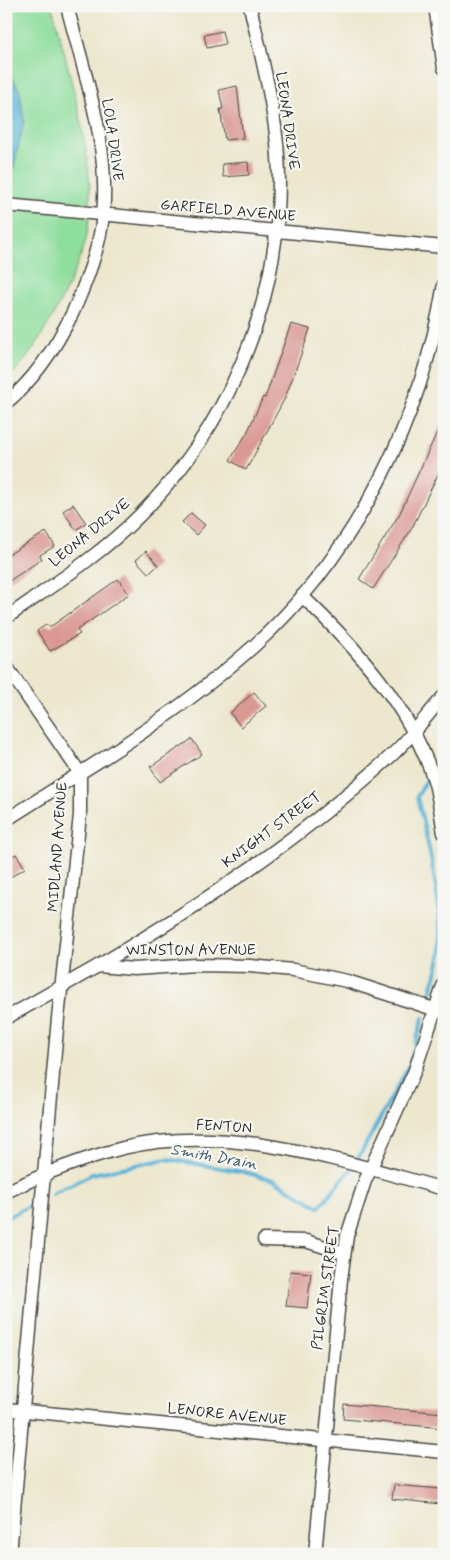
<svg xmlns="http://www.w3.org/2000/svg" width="450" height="1560" font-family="Mynerve,sans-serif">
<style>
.green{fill:#8ede9d;stroke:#5c8464}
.water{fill:#5cb5d9;stroke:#447082}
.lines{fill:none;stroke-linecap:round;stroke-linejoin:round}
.stream{stroke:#5cb5d9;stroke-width:4}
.building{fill:#da9893}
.street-casing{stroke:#484743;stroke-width:15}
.street{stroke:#fff;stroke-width:12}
.labels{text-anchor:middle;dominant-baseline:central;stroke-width:4.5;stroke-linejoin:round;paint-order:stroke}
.street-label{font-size:15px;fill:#2b2b2b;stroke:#f6f6f2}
.water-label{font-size:16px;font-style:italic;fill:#3c5b68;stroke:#f6f6f2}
</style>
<rect width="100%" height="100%" fill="#f6f6f2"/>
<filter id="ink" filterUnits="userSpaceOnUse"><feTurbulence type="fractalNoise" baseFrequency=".02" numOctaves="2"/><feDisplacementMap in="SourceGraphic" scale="10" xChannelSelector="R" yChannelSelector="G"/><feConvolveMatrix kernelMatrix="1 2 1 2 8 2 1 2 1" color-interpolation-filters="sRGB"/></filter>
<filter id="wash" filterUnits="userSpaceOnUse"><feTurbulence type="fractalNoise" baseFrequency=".0096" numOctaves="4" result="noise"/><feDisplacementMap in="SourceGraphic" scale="20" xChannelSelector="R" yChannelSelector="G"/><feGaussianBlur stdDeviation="1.12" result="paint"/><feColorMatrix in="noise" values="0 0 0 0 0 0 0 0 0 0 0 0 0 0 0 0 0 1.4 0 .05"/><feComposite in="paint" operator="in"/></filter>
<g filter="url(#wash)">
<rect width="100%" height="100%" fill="#ece7cd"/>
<path class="green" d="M6,6H52C68,71 102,174 86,239C79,264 67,289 55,312C42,336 27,362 6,380Z"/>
<path class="water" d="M6,67L20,91L24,121L6,203Z"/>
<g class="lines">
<g class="stream">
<path d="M434,768L444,753"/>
<path d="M429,776L417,797C429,844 442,902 441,950C440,965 433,981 430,995"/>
<path d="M356,1162L409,1066L423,1018"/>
<path d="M52,1194L92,1174L167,1159L244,1172L274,1180L319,1207L353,1167"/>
<path d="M6,1218L33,1204"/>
</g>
</g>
<g id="blocks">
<g class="building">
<path d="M222,31L225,44L207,48L204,35Z"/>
<path d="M237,86L243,138L225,140L220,109H223L219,90Z"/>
<path d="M248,162L249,175L223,177L222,164Z"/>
<path d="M291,324L310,329L306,341L285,398L246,470L230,460L247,433L263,397L265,398Z"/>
<path d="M444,417V469L441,468L412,528L373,589L359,579L400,513Z"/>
<path d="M73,504L86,523L76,530L63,511Z"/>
<path d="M191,513L205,525L196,535L182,522Z"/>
<path d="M46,532L55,546L40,555L42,559L6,583V556Z"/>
<path d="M146,551L158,565L149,574L136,560Z"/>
<path d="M118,579L129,594L77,630L80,634L50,651L37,631L47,624L50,627Z"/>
<path d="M254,692L266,706L241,727L230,713Z"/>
<path d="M192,739L202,754L160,782L150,767Z"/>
<path d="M16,854L25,868L6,880V860Z"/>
<path d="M290,1271L311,1273L307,1308L286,1306Z"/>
<path d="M344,1404L444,1413V1428L343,1419Z"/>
<path d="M394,1485L442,1489L441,1504L392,1499Z"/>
</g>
</g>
</g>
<g filter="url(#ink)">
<use href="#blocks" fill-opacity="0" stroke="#484743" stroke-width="1"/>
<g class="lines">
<g class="street-casing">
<g id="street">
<path d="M435,6L444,68"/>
<path d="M6,205L444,247"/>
<path d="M6,403C35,379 57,345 73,312C85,285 96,258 101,229C114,155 85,77 67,6"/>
<path d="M302,596C357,648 410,707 434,780C439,797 441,815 444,833"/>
<path d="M6,618C51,586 99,556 138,517C227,429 279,306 279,181C279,122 263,64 250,6"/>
<path d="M6,666L80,773L6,820"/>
<path d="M98,966C202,904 305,836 394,753C412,736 427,715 444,696"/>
<path d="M6,1018L98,966L134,969L196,965L250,966L293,970L347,981L443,1012"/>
<path d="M6,1192C43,1174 84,1158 123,1148C229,1122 343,1162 444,1189"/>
<path d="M264,1240L306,1241L344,1253"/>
<path d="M6,1409L444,1452"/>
<path d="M10,1554L58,1018L80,815V773C141,735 200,694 254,646C356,554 422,419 444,284"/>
<path d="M315,1554L341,1279L347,1236L365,1181L415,1070L444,983"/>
</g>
</g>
<use href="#street" class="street"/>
</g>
</g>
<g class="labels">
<g class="street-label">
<text transform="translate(287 121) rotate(82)">LEONA DRIVE</text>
<text transform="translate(112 140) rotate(82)">LOLA DRIVE</text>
<text transform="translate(228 211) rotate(5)">GARFIELD AVENUE</text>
<text transform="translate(90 533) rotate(-39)">LEONA DRIVE</text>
<text transform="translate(272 830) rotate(-36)">KNIGHT STREET</text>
<text transform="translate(58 847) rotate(-86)">MIDLAND AVENUE</text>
<text x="191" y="951">WINSTON AVENUE</text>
<text transform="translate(224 1127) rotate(3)">FENTON</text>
<text transform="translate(326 1288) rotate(-82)">PILGRIM STREET</text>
<text transform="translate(227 1415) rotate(6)">LENORE AVENUE</text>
</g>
<g class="water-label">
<text transform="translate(214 1157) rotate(10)">Smith Drain</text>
</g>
</g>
<rect width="450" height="1560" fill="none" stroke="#f6f6f2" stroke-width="25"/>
</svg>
